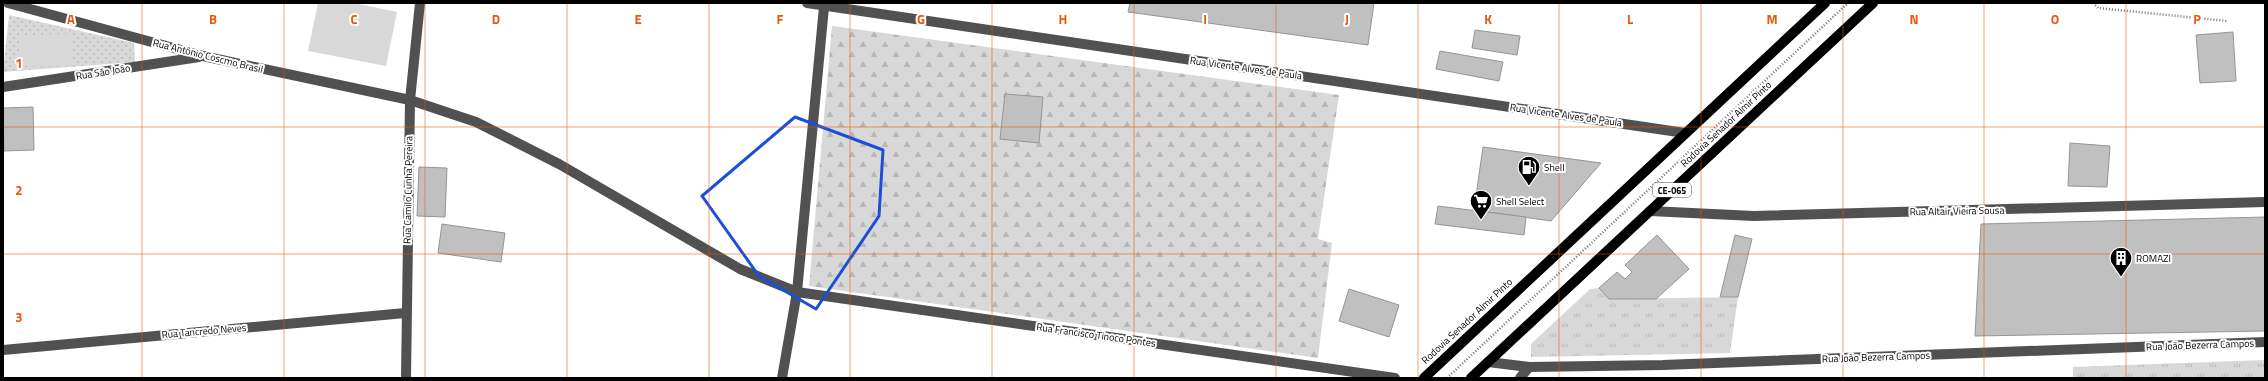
<svg xmlns="http://www.w3.org/2000/svg" width="2268" height="381" font-family="'Titillium Web',sans-serif">
<style>
.grass{fill:url(#grass-tufts)}
.forest{fill:url(#forest-firs)}
.park{fill:url(#park-dots)}
.garden{fill:#d8d8d8}
.building{fill:#c0c0c0;stroke:#959595}
.lines{fill:none;stroke-linecap:round;stroke-linejoin:round}
.path{stroke:#737373;stroke-width:2.5;stroke-dasharray:1 2;stroke-linecap:butt}
.minor{stroke:#515151;stroke-width:10}
.major{stroke:#000;stroke-width:10}
.marked{fill:none;stroke:#1d4ed8;stroke-width:3;stroke-linejoin:round}
.grid{fill:none;stroke:#e8590c;stroke-width:1;stroke-opacity:0.55}
.labels{text-anchor:middle;dominant-baseline:central;stroke-width:4;stroke-linejoin:round;paint-order:stroke}
.shield{fill:#fff;stroke:#4c4c4c;stroke-width:1}
.shield-label{font-size:9px;font-weight:bold;fill:#000}
.street-label{font-size:10px;fill:#000;stroke:#fff}
.poi-label{font-size:10px;fill:#000;stroke:#fff;text-anchor:start}
.grid-label{font-size:13px;text-anchor:middle;font-weight:bold;fill:#e8590c;stroke:#fff;stroke-width:4;stroke-linejoin:round;paint-order:stroke}
</style>
<defs>
<pattern id="grass-tufts" width="24" height="20" patternUnits="userSpaceOnUse"><rect width="24" height="20" fill="#d8d8d8"/><path d="M3 7l-1-3M5 7V3M7 7l1-3M15 17l-1-3M17 17v-4M19 17l1-3" fill="none" stroke="#b8b8b8"/></pattern>
<pattern id="forest-firs" width="22" height="20" patternUnits="userSpaceOnUse"><rect width="22" height="20" fill="#d8d8d8"/><path d="M5 1l3.5 6h-7zM16 11l3.5 6h-7z" fill="#b8b8b8"/></pattern>
<pattern id="park-dots" width="8" height="8" patternUnits="userSpaceOnUse"><rect width="8" height="8" fill="#d8d8d8"/><path d="M2 2h.1M6 6h.1" fill="none" stroke="#b8b8b8" stroke-width="1.8" stroke-linecap="round"/></pattern>
</defs>
<rect width="100%" height="100%" fill="#fff"/>
<g class="grass">
<path d="M1599,288L1609,299L1738,297L1730,353L1531,357V344L1590,289Z"/>
<path d="M2265,360V378H2073V367Z"/>
</g>
<path class="forest" d="M832,26L1339,95L1318,239L1332,243L1318,358L809,286Z"/>
<path class="park" d="M9,15L134,43L135,62L3,72Z"/>
<g class="garden">
<path d="M318,3H354L397,12L386,66L308,51Z"/>
<path d="M71,34L72,66H21V35Z"/>
</g>
<g class="building">
<path d="M1130,3H1374L1368,45L1128,12Z"/>
<path d="M1475,30L1520,36L1517,55L1472,48Z"/>
<path d="M2233,32L2236,81L2200,83L2196,35Z"/>
<path d="M1440,51L1503,62L1499,81L1436,69Z"/>
<path d="M1005,94L1043,97L1039,143L1000,139Z"/>
<path d="M33,107L34,150L4,151L3,108Z"/>
<path d="M2070,143L2110,146L2107,187L2068,186Z"/>
<path d="M1483,147L1601,163L1551,221L1474,210Z"/>
<path d="M419,167L447,168L445,217L417,216Z"/>
<path d="M1438,206L1526,217L1524,235L1435,224Z"/>
<path d="M2265,217V331L1975,336L1981,224Z"/>
<path d="M442,224L505,233L501,262L438,253Z"/>
<path d="M1657,235L1689,269L1656,299H1609L1599,288L1617,272L1625,279L1632,272L1625,265Z"/>
<path d="M1735,235L1752,239L1738,297H1720Z"/>
<path d="M1349,289L1399,305L1389,337L1339,321Z"/>
</g>
<g class="lines">
<g class="path">
<path d="M2093,3L2098,8L2227,21"/>
<path d="M1447,378L1848,3"/>
</g>
<g class="minor">
<path d="M8,3L203,56L410,100L476,122L559,164L740,269L797,292L1395,378"/>
<path d="M807,3L1685,133"/>
<path d="M3,87L199,57"/>
<path d="M1650,211L1754,216L2265,202"/>
<path d="M3,350L405,313"/>
<path d="M1488,362L1529,367L1663,365L2265,342"/>
<path d="M406,378L410,100L420,3"/>
<path d="M782,378L797,292L824,7"/>
<path d="M1520,378L1529,367"/>
</g>
<g class="major">
<path d="M1424,378L1825,3"/>
<path d="M1471,378L1873,3"/>
</g>
</g>
<path class="marked" d="M795,117L883,150L879,216L816,309L759,276L702,196Z"/>
<path class="grid" d="M142,3V378M284,3V378M425,3V378M567,3V378M709,3V378M850,3V378M992,3V378M1134,3V378M1276,3V378M1418,3V378M1559,3V378M1701,3V378M1843,3V378M1984,3V378M2126,3V378M3,127H2265M3,254H2265"/>
<defs>
<g id="fuel-pin" transform="scale(1.15)"><path d="M0 17L-7.5 6A9.5 9.5 0 1 1 7.5 6Z" fill="#000" stroke="#fff"/><path d="M-5.5-6h7V0h2V4h1.3V-2.5L3-4.5l.8-.8L6-3V5H2.5V1h-1V6h-7ZM-4.2-4.7v3.2H.2V-4.7Z" fill="#fff"/></g>
<g id="supermarket-pin" transform="scale(1.15)"><path d="M0 17L-7.5 6A9.5 9.5 0 1 1 7.5 6Z" fill="#000" stroke="#fff"/><path d="M-6-5.5h2.5l.6 2H6L4.5 2H-2.5L-4.4-4H-6ZM-1.5 3.2a1.3 1.3 0 1 0 .1 0ZM3 3.2a1.3 1.3 0 1 0 .1 0Z" fill="#fff"/></g>
<g id="building-pin" transform="scale(1.15)"><path d="M0 17L-7.5 6A9.5 9.5 0 1 1 7.5 6Z" fill="#000" stroke="#fff"/><path d="M-4-6H4V6H1V3H-1V6H-4ZM-2.5-4.3h1.7v1.8h-1.7ZM.8-4.3h1.7v1.8H.8ZM-2.5-1h1.7V.8h-1.7ZM.8-1h1.7V.8H.8Z" fill="#fff"/></g>
</defs>
<g fill-rule="evenodd">
<use href="#fuel-pin" x="1529" y="167"/>
<use href="#supermarket-pin" x="1481" y="201"/>
<use href="#building-pin" x="2121" y="258"/>
</g>
<g class="labels">
<rect class="shield" x="1653" y="183" width="38" height="14" rx="3"/>
<g class="shield-label">
<text x="1672" y="190">CE-065</text>
</g>
<g class="street-label">
<text transform="translate(208 56) rotate(14)">Rua Antônio Coscmo Brasil</text>
<text transform="translate(1246 68) rotate(8)">Rua Vicente Alves de Paula</text>
<text transform="translate(103 72) rotate(-9)">Rua Sāo Joāo</text>
<text transform="translate(1566 115) rotate(8)">Rua Vicente Alves de Paula</text>
<text transform="translate(1726 124) rotate(-43)">Rodovia Senador Almir Pinto</text>
<text transform="translate(408 190) rotate(-89)">Rua Camilo Cunha Pereira</text>
<text transform="translate(1957 211) rotate(-1)">Rua Altair Vieira Sousa</text>
<text transform="translate(1467 321) rotate(-43)">Rodovia Senador Almir Pinto</text>
<text transform="translate(204 331) rotate(-5)">Rua Tancredo Neves</text>
<text transform="translate(1096 335) rotate(8)">Rua Francisco Tinoco Pontes</text>
<text transform="translate(2200 345) rotate(-2)">Rua João Bezerra Campos</text>
<text transform="translate(1876 357) rotate(-2)">Rua João Bezerra Campos</text>
</g>
<g class="poi-label">
<text x="1544" y="167">Shell</text>
<text x="1496" y="201">Shell Select</text>
<text x="2136" y="258">ROMAZI</text>
</g>
</g>
<g class="grid-label">
<text x="71" y="24">A</text>
<text x="213" y="24">B</text>
<text x="354" y="24">C</text>
<text x="496" y="24">D</text>
<text x="638" y="24">E</text>
<text x="780" y="24">F</text>
<text x="921" y="24">G</text>
<text x="1063" y="24">H</text>
<text x="1205" y="24">I</text>
<text x="1347" y="24">J</text>
<text x="1488" y="24">K</text>
<text x="1630" y="24">L</text>
<text x="1772" y="24">M</text>
<text x="1914" y="24">N</text>
<text x="2055" y="24">O</text>
<text x="2197" y="24">P</text>
<text x="19" y="68">1</text>
<text x="19" y="195">2</text>
<text x="19" y="322">3</text>
</g>
<rect width="2268" height="381" fill="none" stroke="#000000" stroke-width="8"/>
</svg>
